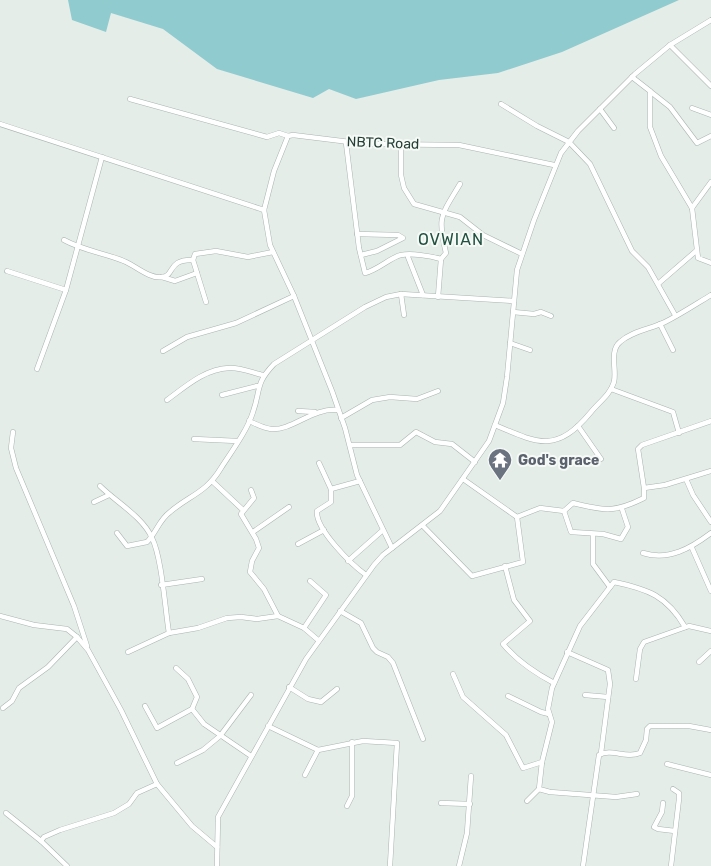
<svg xmlns="http://www.w3.org/2000/svg" width="711" height="866" font-family="Rubik,sans-serif">
<style>
.water{fill:#90cbcf}
.lines{fill:none;stroke-linecap:round;stroke-linejoin:round}
.street-casing{stroke:#a8b5b0;stroke-width:5.5}
.street{stroke:#fff;stroke-width:4.5}
.labels{text-anchor:middle;dominant-baseline:central;stroke-width:4;stroke-linejoin:round;paint-order:stroke}
.street-label{font-size:14px;fill:#253f36;stroke:#f6faf7}
.worship-label{font-size:14px;font-weight:bold;fill:#5b616d;stroke:#f6faf7;text-anchor:start}
.quarter-label{font-size:16px;letter-spacing:1px;fill:#215041;stroke:#f6faf7}
</style>
<rect width="100%" height="100%" fill="#e5ede9"/>
<path class="water" d="M68,0H679L562,52L498,73L439,80L356,99L329,89L313,98L217,69L163,29L111,13L106,32L72,20Z"/>
<g class="lines">
<g class="street-casing">
<g id="street">
<path d="M670,45L711,86"/>
<path d="M632,77L650,91V127L661,156L692,208L698,258L711,263"/>
<path d="M651,92L670,107L697,143L711,136"/>
<path d="M130,99L267,137L279,133L288,136"/>
<path d="M501,104L537,126L569,142L590,164L632,251L648,267L675,315"/>
<path d="M692,108L711,115"/>
<path d="M600,109L614,128"/>
<path d="M0,124L264,210"/>
<path d="M346,143L359,248L365,273C378,270 391,257 401,255C412,253 430,256 441,259L446,253C437,216 441,216 460,184"/>
<path d="M401,144V175L404,188L414,204L460,217L483,235L522,254"/>
<path d="M692,208L711,182"/>
<path d="M357,234L398,235L403,238L377,251L361,255"/>
<path d="M64,240C84,251 106,253 126,262C137,267 150,279 162,277C175,276 167,259 193,260"/>
<path d="M408,257L423,295"/>
<path d="M7,271L66,290"/>
<path d="M162,277L175,281L197,273"/>
<path d="M659,283L696,251"/>
<path d="M401,294L404,315"/>
<path d="M438,297L441,259"/>
<path d="M206,302L193,260L195,254L216,251L248,257L273,252"/>
<path d="M513,312L534,314L541,312L551,316"/>
<path d="M660,324L673,350"/>
<path d="M510,343L530,350"/>
<path d="M163,351L187,337L236,323L294,296"/>
<path d="M37,369L66,290L102,157"/>
<path d="M611,389L673,412L679,433"/>
<path d="M222,395L257,386"/>
<path d="M167,400C186,386 205,369 229,368C240,367 253,373 263,375"/>
<path d="M298,411L315,412"/>
<path d="M341,418L372,400L390,397L417,399L438,391"/>
<path d="M249,421C256,424 263,428 271,429C292,431 313,407 338,410"/>
<path d="M711,421L642,445L638,449L644,488L665,485L711,471"/>
<path d="M495,425C539,444 557,453 591,412C599,402 610,395 614,382C617,370 609,351 620,342C632,331 651,329 665,322C681,314 696,304 711,295"/>
<path d="M578,426L601,459"/>
<path d="M13,432L11,448L16,468L74,606L87,646"/>
<path d="M194,439L237,441"/>
<path d="M350,445H400L416,432L435,442L452,444L475,462"/>
<path d="M319,463L331,489L360,481"/>
<path d="M686,479L693,495L711,522"/>
<path d="M212,481L243,510"/>
<path d="M100,486C116,502 143,517 152,538C162,558 165,609 169,633"/>
<path d="M331,489V502L317,511C315,529 352,565 366,575"/>
<path d="M251,490L254,498L241,514L256,539L259,548L252,561L250,572L264,589L278,616L304,628L318,640"/>
<path d="M94,502L109,495"/>
<path d="M564,511L571,532L603,534L621,539L628,527L622,509"/>
<path d="M517,517L540,508L564,511L573,503C605,511 614,513 644,498V488"/>
<path d="M423,526L472,576L523,562L517,517L463,479"/>
<path d="M253,532L289,507"/>
<path d="M117,533L127,546L147,542C156,533 159,520 170,512C190,495 206,493 221,468C232,451 247,431 253,412C261,389 255,384 274,364L365,307L386,297L401,294L514,301"/>
<path d="M593,535V564L610,587"/>
<path d="M298,544L324,530"/>
<path d="M392,548L357,475L345,428L332,391L294,296L270,245L264,210L274,171L288,136L293,135L366,144L459,145L554,165"/>
<path d="M692,548L711,591"/>
<path d="M643,553C669,561 691,548 711,533"/>
<path d="M348,561L383,530"/>
<path d="M505,566L514,600L530,621L503,644C517,661 535,673 554,683"/>
<path d="M161,585L202,579"/>
<path d="M340,611L361,623L373,648L377,652L388,657L393,663L423,739"/>
<path d="M0,616L34,625L67,629L77,637L88,650L121,710L157,784L192,826L217,847"/>
<path d="M304,628L326,595L310,581"/>
<path d="M128,652L169,633L198,628L227,618L241,617L257,619L278,616"/>
<path d="M567,652L608,670L610,684L601,753"/>
<path d="M699,662L711,651"/>
<path d="M453,674L463,697L506,735L523,768L542,762"/>
<path d="M636,679L640,649L644,642L689,626L711,631"/>
<path d="M289,687L308,699L321,702L337,689"/>
<path d="M585,695L608,697"/>
<path d="M508,696L541,712L549,714"/>
<path d="M145,706L157,728L192,709L197,697L188,679L176,668"/>
<path d="M3,708L12,701L19,688L48,667L77,637"/>
<path d="M192,709L204,724L251,756"/>
<path d="M268,726L318,750L363,741L397,743L390,866"/>
<path d="M177,763L203,750L220,736L251,695"/>
<path d="M667,764L711,775"/>
<path d="M305,775L318,750"/>
<path d="M637,794L616,797L550,792L539,789L542,762L552,722L548,709L552,688L580,626L614,582C648,589 667,596 685,627"/>
<path d="M527,801L539,789"/>
<path d="M441,803L470,804"/>
<path d="M663,803L662,812L654,827L658,829L675,831"/>
<path d="M347,806L352,796V742"/>
<path d="M6,813L41,841L67,866"/>
<path d="M41,841L44,837L60,830L114,813L129,804L137,793L157,784"/>
<path d="M217,866L218,817L306,659L374,565L383,555L440,511L489,441L503,403L507,377L517,270L534,220L561,153L578,131L635,74L670,45L711,20"/>
<path d="M459,866L467,833L471,776"/>
<path d="M583,866L599,755C611,748 627,759 640,753L646,740L647,729L650,726H689L711,730"/>
<path d="M671,866L679,799V793L673,789"/>
</g>
</g>
<use href="#street" class="street"/>
</g>
<defs>
<g id="temple-pin" transform="scale(1.25)"><path d="M0 17L-7.5 6A9.5 9.5 0 1 1 7.5 6Z" fill="#6b7280" stroke="#f6faf7"/><path d="M0-6L5-2H3V0L6.5 2.5H4V6H1.5V3h-3V6H-4V2.5H-6.5L-3 0V-2H-5Z" fill="#fff"/></g>
</defs>
<g fill-rule="evenodd">
<use href="#temple-pin" x="500" y="460"/>
</g>
<g class="labels">
<g class="street-label">
<text transform="translate(383 143) rotate(2)">NBTC Road</text>
</g>
<g class="worship-label">
<text x="518" y="460">God's grace</text>
</g>
<g class="quarter-label">
<text x="451" y="239">OVWIAN</text>
</g>
</g>
</svg>
